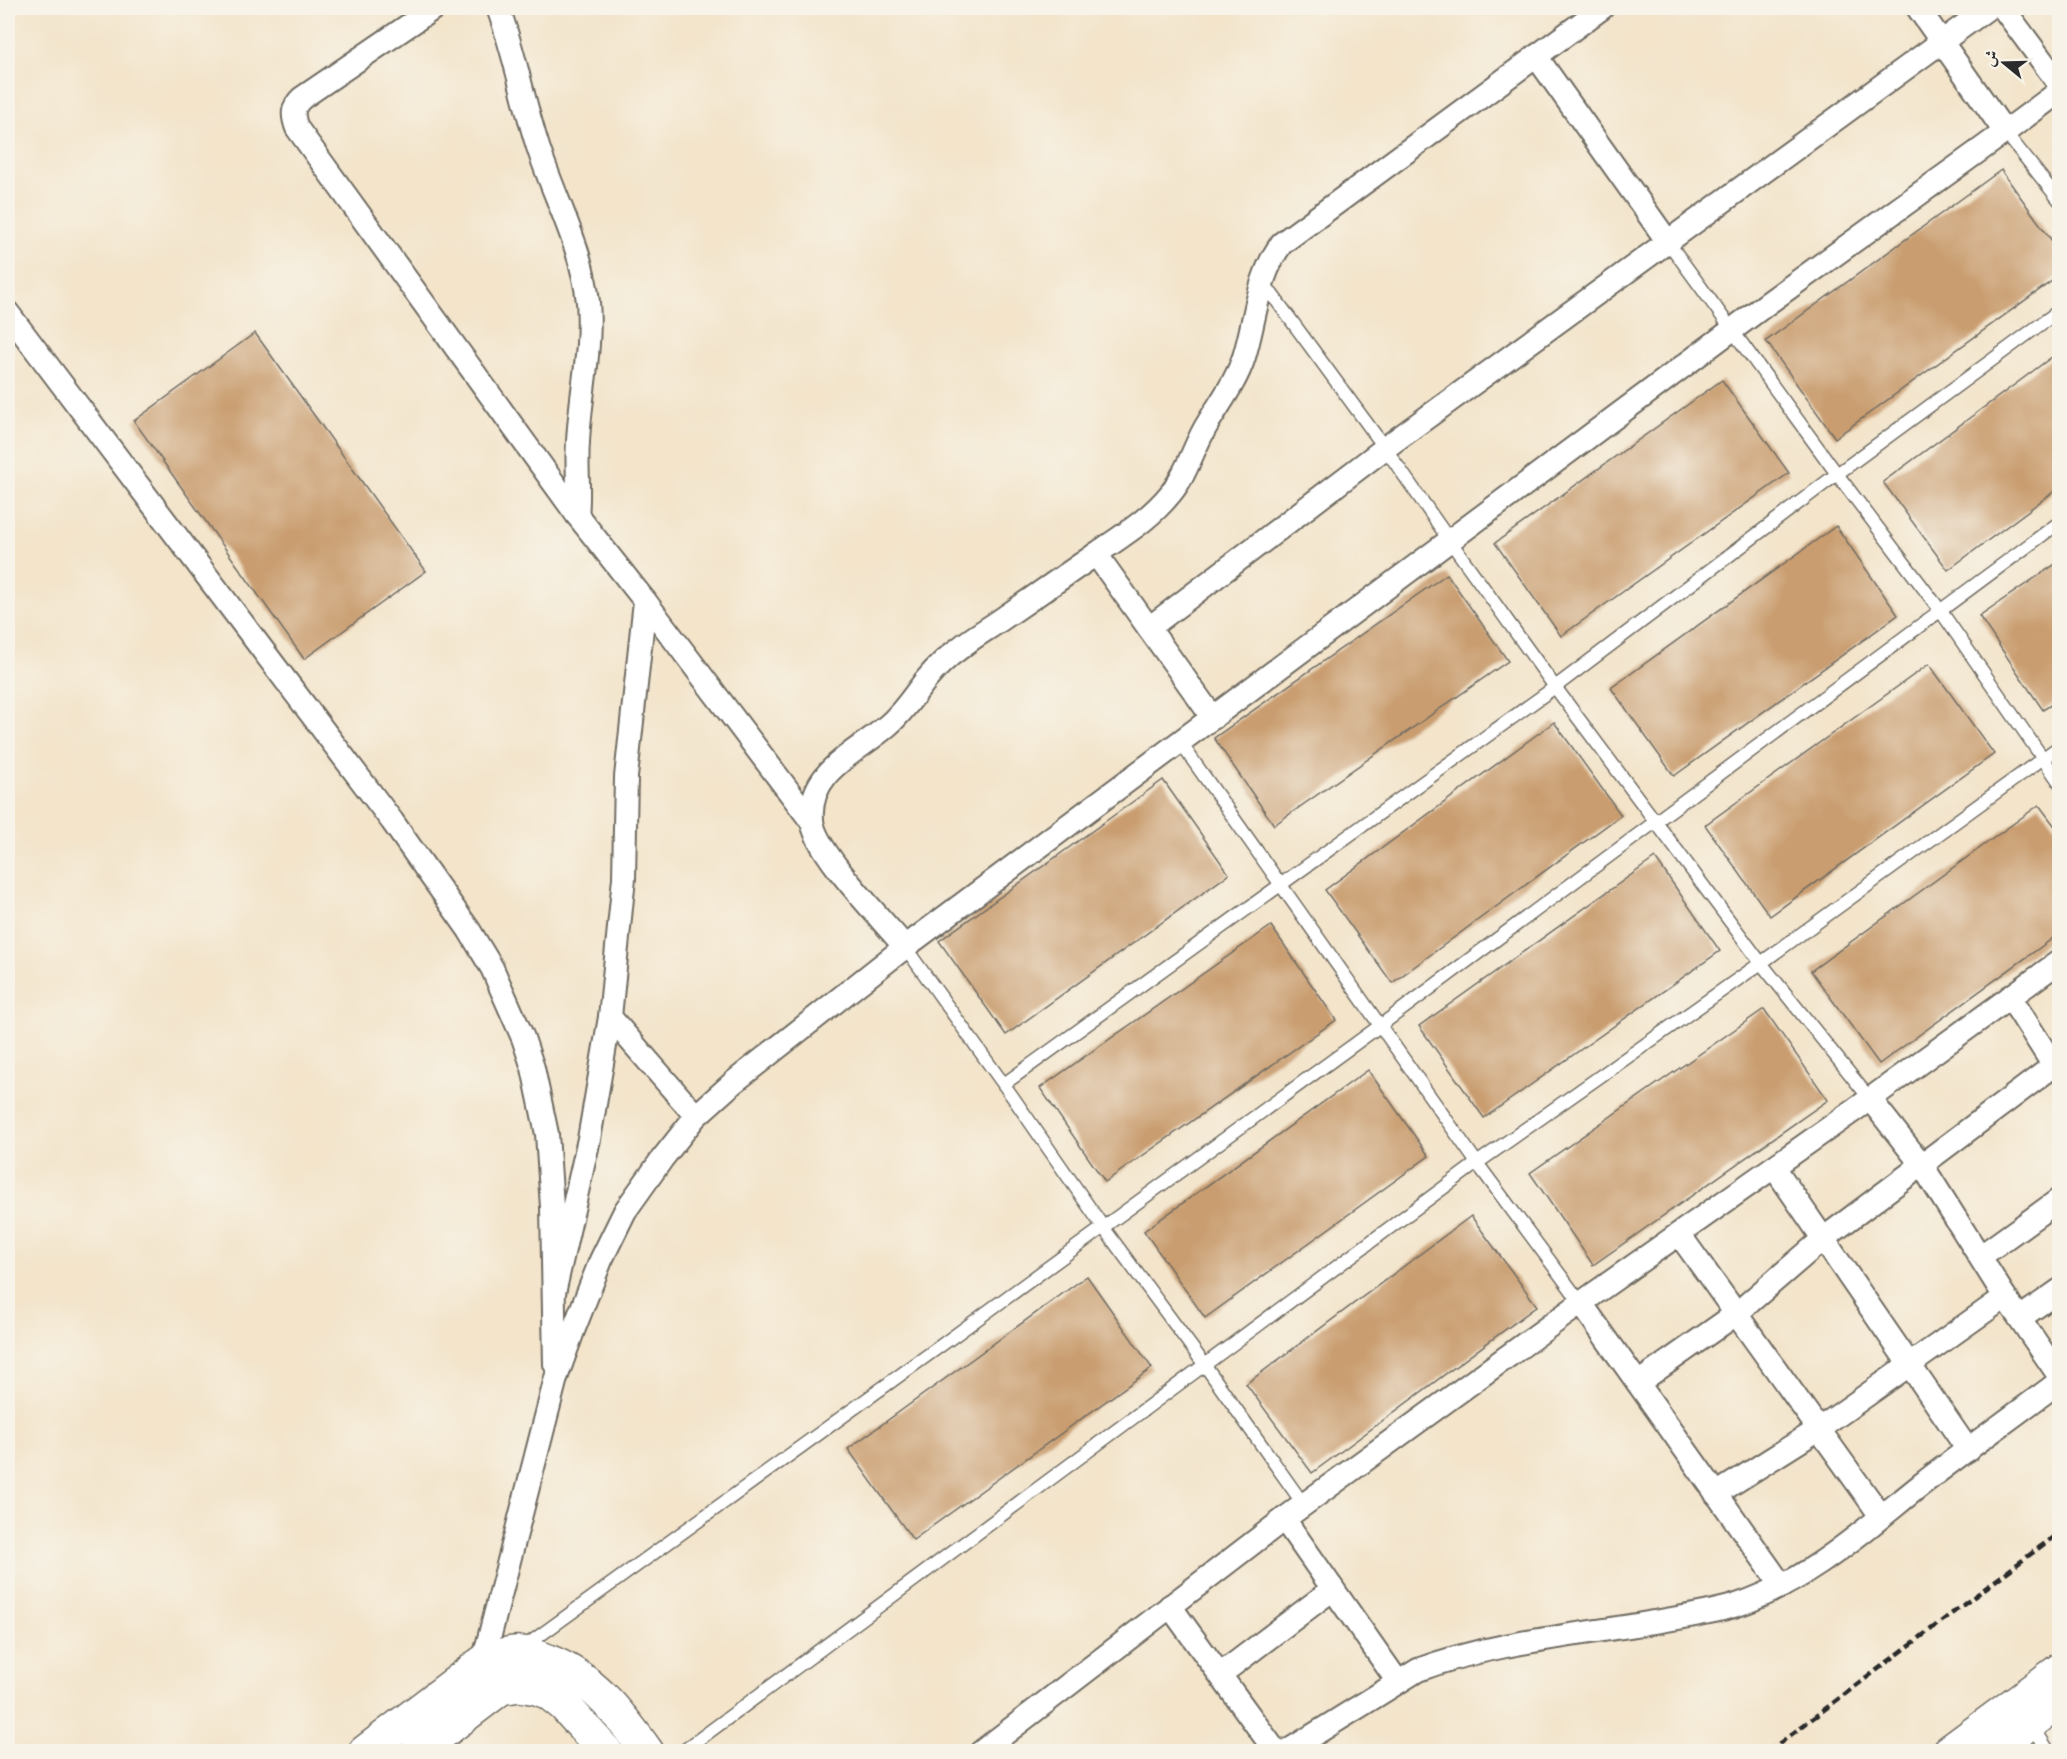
<svg xmlns="http://www.w3.org/2000/svg" width="2067" height="1759" font-family="'IM FELL English',Amiri,serif">
<style>
.building{fill:#c99d6f}
.lines{fill:none;stroke-linecap:round;stroke-linejoin:round}
.service-casing{stroke:#716c63;stroke-width:15}
.minor-casing{stroke:#716c63;stroke-width:26}
.secondary-casing{stroke:#716c63;stroke-width:36}
.primary-casing{stroke:#716c63;stroke-width:36}
.service{stroke:#fff;stroke-width:12}
.minor{stroke:#fff;stroke-width:22}
.secondary{stroke:#fff;stroke-width:33}
.primary{stroke:#fff;stroke-width:33}
.rail{stroke:#2b2b2b;stroke-width:4.5;stroke-dasharray:9 4.5;stroke-linecap:butt}
</style>
<rect width="100%" height="100%" fill="#f7f3e8"/>
<filter id="ink" filterUnits="userSpaceOnUse"><feTurbulence type="fractalNoise" baseFrequency=".0167" numOctaves="2"/><feDisplacementMap in="SourceGraphic" scale="12" xChannelSelector="R" yChannelSelector="G"/><feConvolveMatrix kernelMatrix="1 2 1 2 8 2 1 2 1" color-interpolation-filters="sRGB"/></filter>
<filter id="wash" filterUnits="userSpaceOnUse"><feTurbulence type="fractalNoise" baseFrequency=".008" numOctaves="4" result="noise"/><feDisplacementMap in="SourceGraphic" scale="24" xChannelSelector="R" yChannelSelector="G"/><feGaussianBlur stdDeviation="1.35" result="paint"/><feColorMatrix in="noise" values="0 0 0 0 0 0 0 0 0 0 0 0 0 0 0 0 0 1.4 0 .05"/><feComposite in="paint" operator="in"/></filter>
<g filter="url(#wash)">
<rect width="100%" height="100%" fill="#f3e4ca"/>
<g id="blocks">
<g class="building">
<path d="M2001,170L2060,252V275L1835,438L1766,341Z"/>
<path d="M255,333L426,571L304,659L134,421Z"/>
<path d="M2060,351V487L1948,570L1883,482Z"/>
<path d="M1722,380L1789,473L1561,636L1495,543Z"/>
<path d="M1836,526L1898,615L1674,776L1611,688Z"/>
<path d="M2060,561V699L2043,710L1979,616Z"/>
<path d="M1447,574L1508,661L1274,825L1214,738Z"/>
<path d="M1929,664L1994,754L1770,916L1705,825Z"/>
<path d="M1554,722L1621,815L1392,983L1325,890Z"/>
<path d="M1163,780L1229,874L1006,1035L939,941Z"/>
<path d="M2039,805L2060,833V933L1879,1064L1811,971Z"/>
<path d="M1655,858L1720,951L1484,1118L1419,1026Z"/>
<path d="M1271,926L1336,1020L1105,1182L1040,1088Z"/>
<path d="M1764,1009L1828,1100L1593,1265L1530,1173Z"/>
<path d="M1368,1070L1429,1156L1205,1318L1144,1231Z"/>
<path d="M1471,1216L1537,1306L1312,1473L1246,1384Z"/>
<path d="M1087,1276L1152,1368L913,1540L848,1449Z"/>
</g>
</g>
</g>
<g filter="url(#ink)">
<use href="#blocks" fill-opacity="0" stroke="#716c63" stroke-width="1.5"/>
<g class="lines">
<g class="service-casing">
<g id="service">
<path d="M2005,132L2060,201"/>
<path d="M1668,242L1837,474L1940,610L2060,783"/>
<path d="M1263,282L1385,448L1450,541L1555,687L1761,963L1870,1099"/>
<path d="M1180,742L1477,1163L1581,1303"/>
<path d="M905,947L1012,1096L1103,1227L1204,1364L1304,1505"/>
<path d="M1004,1084L1555,687L1837,474L2060,310"/>
<path d="M524,1647L943,1344L1381,1025L2060,522"/>
<path d="M2032,1725L2049,1752"/>
<path d="M682,1752L1477,1163L1761,963L2060,746"/>
</g>
</g>
<g class="minor-casing">
<g id="minor">
<path d="M434,8L302,98C292,107 292,115 297,128L577,515L645,601L626,777L624,878L610,1017L589,1139L554,1293"/>
<path d="M498,8C515,53 523,101 538,147C555,199 582,247 588,302C592,349 580,396 578,442C576,467 580,491 577,515"/>
<path d="M1918,8L2005,132"/>
<path d="M2003,8L2060,85"/>
<path d="M1536,56L1668,242"/>
<path d="M8,313L392,821L469,930L492,968L523,1038L533,1068L547,1134L552,1207L555,1364"/>
<path d="M1096,554L1213,718"/>
<path d="M645,601L812,822"/>
<path d="M1149,628L1385,448L1988,8"/>
<path d="M905,947C883,920 814,851 812,820C808,771 855,754 887,726C903,713 913,696 926,680C936,668 947,657 960,648C973,637 988,629 1002,619C1034,597 1067,574 1099,552C1125,534 1151,518 1171,493C1188,472 1194,445 1208,423C1221,401 1236,382 1244,357C1256,318 1257,277 1282,243L1602,8"/>
<path d="M2010,997L2054,1066"/>
<path d="M610,1017L696,1116"/>
<path d="M1870,1099L1922,1165L2005,1297L2060,1377"/>
<path d="M1774,1167L1968,1450"/>
<path d="M1679,1234L1881,1516"/>
<path d="M1981,1256L2060,1199"/>
<path d="M1581,1303L1782,1586"/>
<path d="M2020,1318L2060,1290"/>
<path d="M1638,1383L1736,1314L1823,1239L2060,1061"/>
<path d="M1716,1494L1819,1429L2005,1297"/>
<path d="M1284,1519L1398,1682"/>
<path d="M1170,1606L1276,1752"/>
<path d="M483,1662L556,1378L573,1331L601,1260L625,1211L662,1159L696,1116L734,1082L905,947L1768,303L2005,132L2060,91"/>
<path d="M1221,1674L1333,1589"/>
<path d="M981,1752L1284,1519L1581,1303L1870,1099L2060,961"/>
<path d="M1286,1752L1418,1670C1490,1643 1571,1636 1648,1623C1677,1618 1708,1614 1737,1605C1808,1582 1864,1530 1922,1484C1967,1449 2014,1416 2060,1381"/>
</g>
</g>
<g class="secondary-casing">
<g id="secondary">
<path d="M1949,1752L2060,1670"/>
<path d="M1991,1752L2060,1701"/>
</g>
</g>
<g class="primary-casing">
<g id="primary">
<path d="M365,1752L483,1662C493,1658 503,1654 514,1653C524,1652 536,1656 545,1660C591,1676 620,1714 647,1752"/>
<path d="M417,1752L501,1688L519,1685L537,1688L549,1693L564,1705L606,1752"/>
</g>
</g>
<use href="#service" class="service"/>
<use href="#minor" class="minor"/>
<use href="#secondary" class="secondary"/>
<use href="#primary" class="primary"/>
<path class="rail" d="M1768,1752L2060,1532"/>
</g>
</g>
<rect width="2067" height="1759" fill="none" stroke="#f7f3e8" stroke-width="30"/>
<g transform="translate(2004 63) rotate(289)" stroke="#f7f3e8" stroke-width="4.5" paint-order="stroke">
<path d="M0-4.5L10 22L0 15L-10 22Z" fill="#2b2b2b"/>
<text y="-9" font-size="16" font-weight="bold" text-anchor="middle" fill="#2b2b2b">ش</text>
</g>
</svg>
